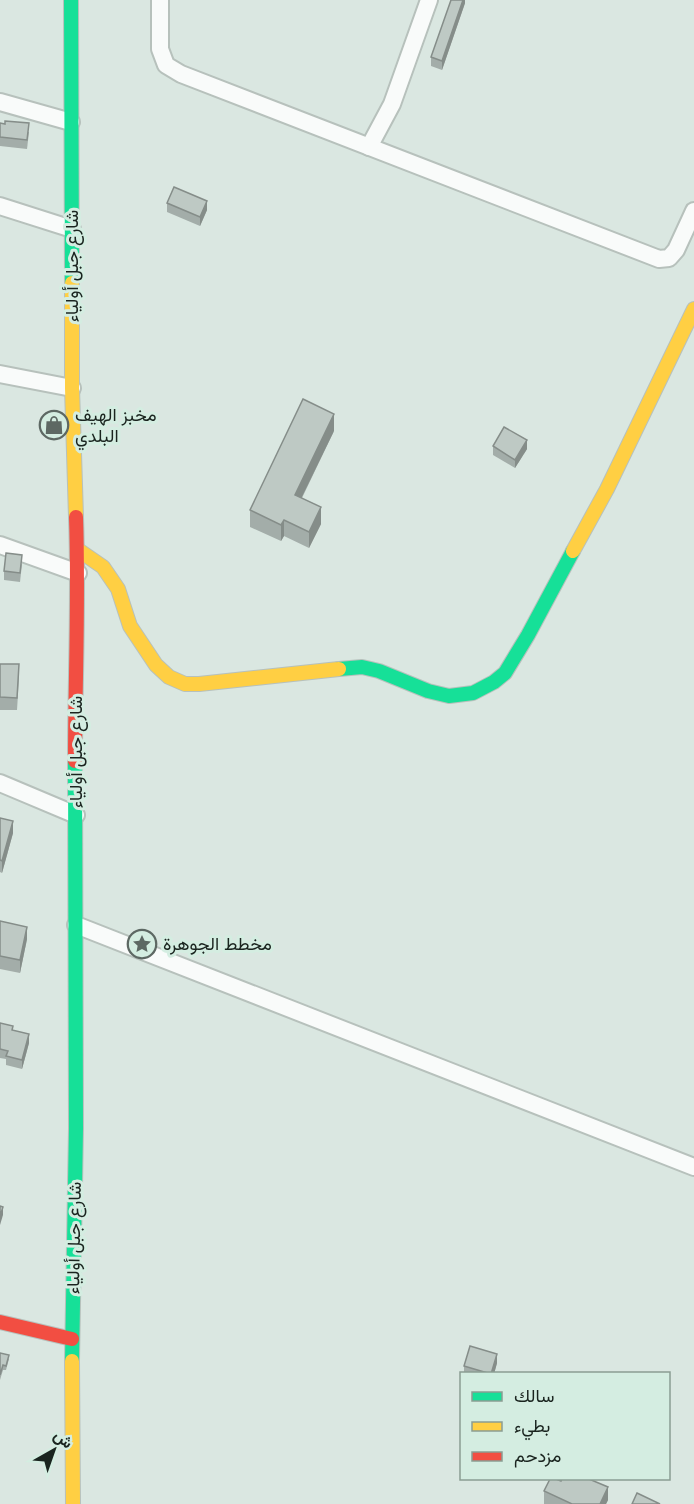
<svg xmlns="http://www.w3.org/2000/svg" width="694" height="1504" font-family="Helvetica,Vazirmatn,sans-serif">
<style>
.lines{fill:none;stroke-linecap:round;stroke-linejoin:round}
.street-casing{stroke:#b7c1bc;stroke-width:20}
.fast-casing{stroke:#b7c1bc;stroke-width:16}
.slow-casing{stroke:#b7c1bc;stroke-width:16}
.jam-casing{stroke:#b7c1bc;stroke-width:16}
.street{stroke:#f9fbfa;stroke-width:16}
.fast{stroke:#16e098;stroke-width:14}
.slow{stroke:#ffcf43;stroke-width:14}
.jam{stroke:#f24e42;stroke-width:14}
.wall{fill:#a3ada9}
.shaded-wall{fill:#858d89}
.building{fill:#bec9c4;stroke:#858d89;stroke-width:1.5}
.labels{text-anchor:middle;dominant-baseline:central;stroke-width:6;stroke-linejoin:round;paint-order:stroke}
.street-label{font-size:18px;fill:#1a241f;stroke:#d4ede1}
.poi-label{font-size:18px;fill:#1a241f;stroke:#d4ede1;text-anchor:start}
</style>
<rect width="100%" height="100%" fill="#dae7e1"/>
<g class="lines">
<g class="street-casing">
<g id="street">
<path d="M160,0V49L166,65L181,74L659,259L669,258L676,250L694,211"/>
<path d="M0,102L71,122"/>
<path d="M369,147L392,104L429,0"/>
<path d="M0,206L72,229"/>
<path d="M0,374L72,388"/>
<path d="M0,545L78,573"/>
<path d="M0,783L76,815"/>
<path d="M76,925L694,1167"/>
</g>
</g>
<g class="fast-casing">
<g id="fast">
<path d="M71,0L72,283"/>
<path d="M339,669L362,667L379,671L428,691L449,696L473,693L494,682L505,673L528,635L573,551"/>
<path d="M72,1361L76,1128L75,761"/>
</g>
</g>
<g class="slow-casing">
<g id="slow">
<path d="M72,283V388L76,517"/>
<path d="M77,549L103,567L118,589L130,626L156,665L169,677L185,684H199L339,669"/>
<path d="M573,551L607,489L694,309"/>
<path d="M72,1361L73,1504"/>
</g>
</g>
<g class="jam-casing">
<g id="jam">
<path d="M75,761C75,680 79,599 76,517"/>
<path d="M0,1322L72,1339"/>
</g>
</g>
<use href="#street" class="street"/>
<use href="#fast" class="fast"/>
<use href="#slow" class="slow"/>
<use href="#jam" class="jam"/>
</g>
<g class="wall">
<path d="M465,0V3L442,70L431,66V57Z"/>
<path d="M0,123L29,132L27,149L0,146Z"/>
<path d="M167,203L207,210L200,226L167,212Z"/>
<path d="M334,431L302,498L321,524L309,548L284,536L281,541L250,527V510Z"/>
<path d="M493,446L527,449L515,468L493,455Z"/>
<path d="M22,564L20,582L4,580V571Z"/>
<path d="M0,664L19,677L17,710H0Z"/>
<path d="M0,818L13,833L2,873L0,872Z"/>
<path d="M0,921L27,939L20,973L0,969Z"/>
<path d="M0,1023L13,1030L29,1043L22,1069L6,1065V1059L0,1058Z"/>
<path d="M0,1353L9,1359L6,1370H3L0,1380Z"/>
<path d="M497,1363L494,1374H464V1366Z"/>
<path d="M561,1481L608,1500L606,1504H544V1491Z"/>
</g>
<g class="shaded-wall">
<path d="M463,0H465V3L442,70V61Z"/>
<path d="M207,201V210L200,226V217Z"/>
<path d="M334,414V431L295,511V495Z"/>
<path d="M527,440V449L515,468V460Z"/>
<path d="M321,507V524L309,548V532Z"/>
<path d="M284,520V536L281,541V525Z"/>
<path d="M13,821V833L2,873V861Z"/>
<path d="M27,927V939L20,973V960Z"/>
<path d="M29,1034V1043L22,1069V1060Z"/>
<path d="M3,1207V1215L0,1225V1216Z"/>
<path d="M497,1354V1363L494,1374H491Z"/>
<path d="M608,1487V1500L606,1504H600Z"/>
</g>
<g class="building">
<path d="M451,0H463L442,61L431,57Z"/>
<path d="M5,121L29,123L27,140L0,137V123L5,124Z"/>
<path d="M174,187L207,201L200,217L167,203Z"/>
<path d="M303,399L334,414L295,495L321,507L309,532L284,520L281,525L250,510Z"/>
<path d="M504,427L527,440L515,460L493,446Z"/>
<path d="M6,553L22,555L20,573L4,571Z"/>
<path d="M0,664H19L17,698L0,697Z"/>
<path d="M0,818L13,821L2,861L0,860Z"/>
<path d="M0,921L27,927L20,960L0,956Z"/>
<path d="M0,1023L13,1026L12,1030L29,1034L22,1060L6,1056L8,1051L0,1049Z"/>
<path d="M0,1206L3,1207L0,1216Z"/>
<path d="M470,1346L497,1354L491,1374L464,1366Z"/>
<path d="M0,1353L9,1355L6,1366L3,1365L0,1375Z"/>
<path d="M550,1479H556L561,1481L562,1479H589L608,1487L600,1504H572L544,1491Z"/>
<path d="M637,1493L660,1504H632Z"/>
</g>
<defs>
<g id="shop-ring" transform="scale(1.5)"><circle r="9.5" fill="#d4ede1" stroke="#5d6863" stroke-width="1.5"/><path d="M-5-2.5h2.3a2.7 3.5 0 0 1 5.4 0H5L5.5 6h-11ZM-1.5-2.5h3a1.5 2.3 0 0 0-3 0Z" fill="#5d6863"/></g>
<g id="sight-ring" transform="scale(1.5)"><circle r="9.5" fill="#d4ede1" stroke="#5d6863" stroke-width="1.5"/><path d="M0-6L1.8-2.2L6-1.7L2.9 1.2L3.7 5.4L0 3.3L-3.7 5.4L-2.9 1.2L-6-1.7L-1.8-2.2Z" fill="#5d6863"/></g>
</defs>
<g fill-rule="evenodd">
<use href="#shop-ring" x="54" y="425"/>
<use href="#sight-ring" x="142" y="944"/>
</g>
<g class="labels">
<g class="street-label">
<text transform="translate(72 266) rotate(-90)">شارع جبل أولياء</text>
<text transform="translate(76 752) rotate(-90)">شارع جبل أولياء</text>
<text transform="translate(74 1238) rotate(-89)">شارع جبل أولياء</text>
</g>
<g class="poi-label">
<text x="75" y="415">مخبز الهيف<tspan x="75" dy="21">البلدي</tspan></text>
<text x="163" y="944">مخطط الجوهرة</text>
</g>
</g>
<rect x="460" y="1372" width="210" height="108" fill="#d4ede1" stroke="#8a9d93" stroke-width="1.5"/>
<rect x="472" y="1392" width="30" height="9" fill="#16e098" stroke="#8a9d93" stroke-width="1.5"/>
<text x="514" y="1402" font-size="18" fill="#1a241f">سالك</text>
<rect x="472" y="1422" width="30" height="9" fill="#ffcf43" stroke="#8a9d93" stroke-width="1.5"/>
<text x="514" y="1432" font-size="18" fill="#1a241f">بطيء</text>
<rect x="472" y="1452" width="30" height="9" fill="#f24e42" stroke="#8a9d93" stroke-width="1.5"/>
<text x="514" y="1462" font-size="18" fill="#1a241f">مزدحم</text>
<g transform="translate(54 1450) rotate(40)" stroke="#d4ede1" stroke-width="4.5" paint-order="stroke">
<path d="M0-4.5L10 22L0 15L-10 22Z" fill="#1a241f"/>
<text y="-9" font-size="16" font-weight="bold" text-anchor="middle" fill="#1a241f">ش</text>
</g>
</svg>
